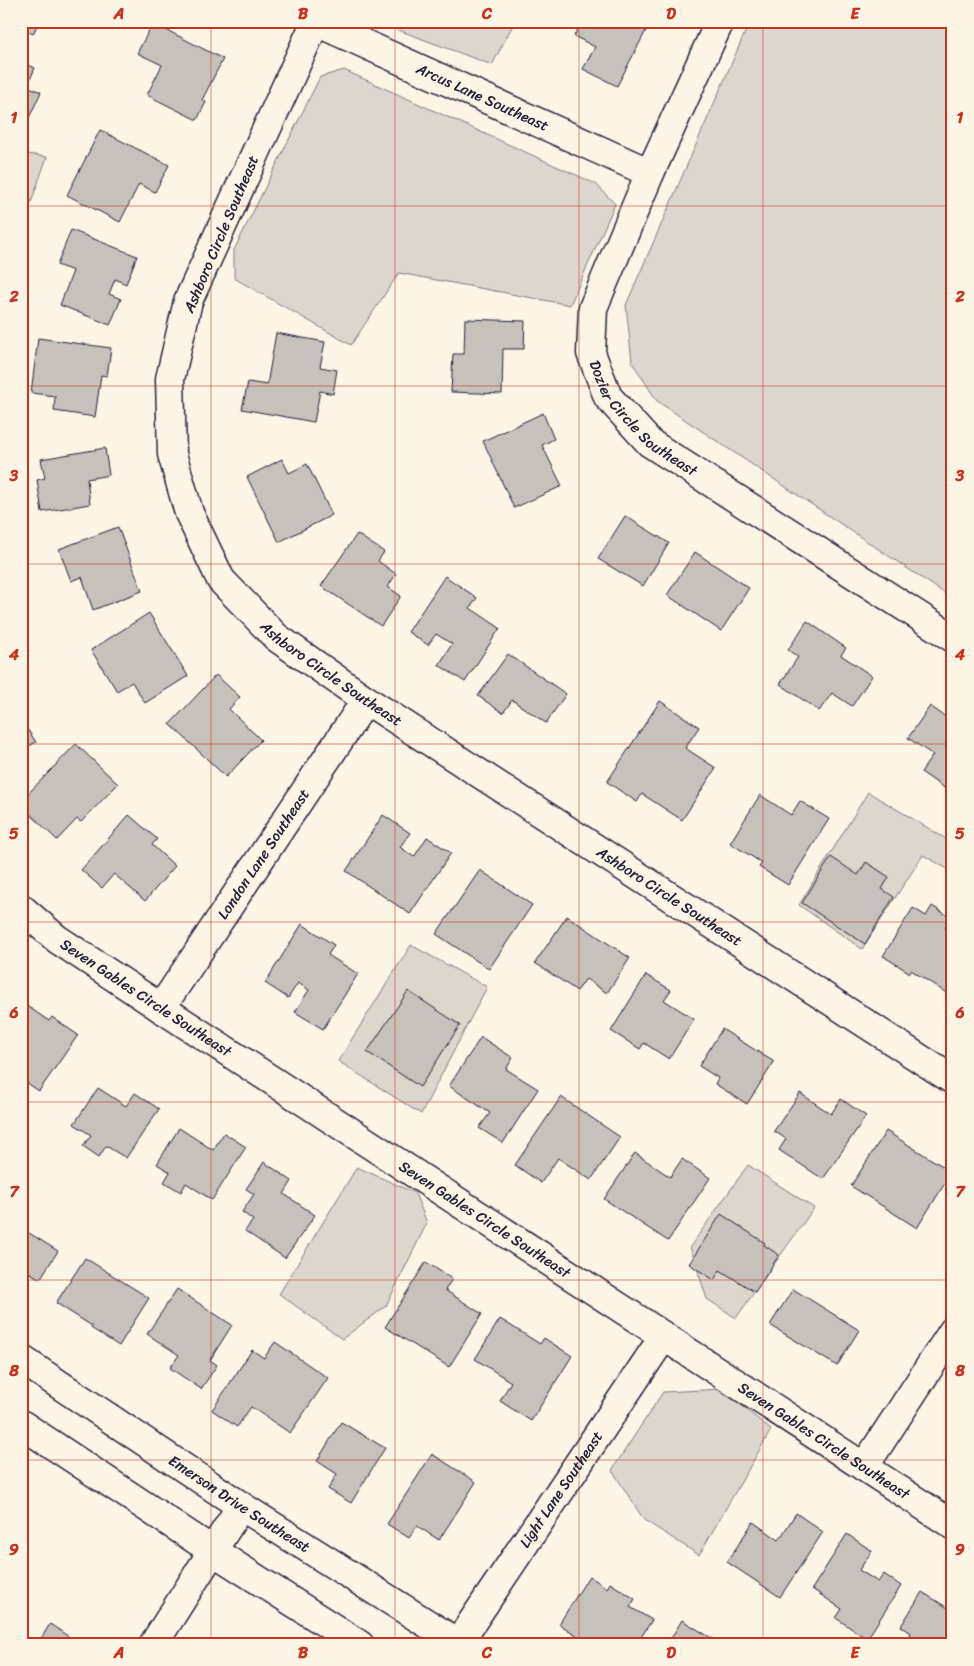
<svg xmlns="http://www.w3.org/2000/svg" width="974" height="1666" font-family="Sriracha,sans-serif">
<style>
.green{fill:#dcd6cc;stroke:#7f7c84}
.building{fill:#c6c1bb;stroke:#22223b}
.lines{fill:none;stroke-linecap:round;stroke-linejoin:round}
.street-casing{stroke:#22223b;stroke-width:31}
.secondary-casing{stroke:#22223b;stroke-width:31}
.street{stroke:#fcf5e5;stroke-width:28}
.secondary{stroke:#fcf5e5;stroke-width:28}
.grid{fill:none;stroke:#c8321e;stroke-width:1;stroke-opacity:0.55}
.labels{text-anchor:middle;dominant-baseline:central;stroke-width:4;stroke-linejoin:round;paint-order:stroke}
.street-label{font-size:15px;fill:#22223b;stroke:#fcf5e5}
.neatline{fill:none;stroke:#c8321e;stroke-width:2}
.grid-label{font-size:16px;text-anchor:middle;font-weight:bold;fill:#c8321e}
</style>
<rect width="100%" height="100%" fill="#fcf5e5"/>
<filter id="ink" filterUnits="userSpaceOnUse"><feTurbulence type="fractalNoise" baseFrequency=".02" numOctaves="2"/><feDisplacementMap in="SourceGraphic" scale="10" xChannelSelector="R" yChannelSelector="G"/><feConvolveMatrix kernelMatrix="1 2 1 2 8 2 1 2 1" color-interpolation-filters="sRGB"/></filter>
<g filter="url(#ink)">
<g class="green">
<path d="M374,21H515L492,65Z"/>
<path d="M750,21H953V599L657,401L632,362L626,305Z"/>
<path d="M344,70L596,184L615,204L570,305L399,273L351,345L234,278V250L320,77Z"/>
<path d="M21,153L47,157L21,231Z"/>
<path d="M868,792L953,843V872L923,855L862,949L799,905Z"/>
<path d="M411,945L487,987L421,1114L338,1061Z"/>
<path d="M748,1165L814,1208L736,1318L707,1299L690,1247Z"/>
<path d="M357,1167L415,1193L427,1223L386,1306L342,1339L279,1294Z"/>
<path d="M722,1389L771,1430L699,1555L644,1520L612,1470L663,1392Z"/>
</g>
<g class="building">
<path d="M21,21H39L33,34L21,28Z"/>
<path d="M582,21H646L650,23L617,86L583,69L595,47L574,36Z"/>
<path d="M153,23L223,59L202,100L206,102L197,120L147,95L162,65L137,53Z"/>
<path d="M21,62L35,68L27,86L41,92L28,120L21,117Z"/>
<path d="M100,130L169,165L155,192L139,184L120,222L67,195Z"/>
<path d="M71,230L137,256L126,284L115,279L109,294L121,299L110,325L60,305L73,271L57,265Z"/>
<path d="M465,319L525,321L524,349H503L502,394L451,392L453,354H464Z"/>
<path d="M276,333L325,342L320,367L337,370L333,394L320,391L314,422L242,409L248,382L267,385Z"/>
<path d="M38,338L111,348L107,376L101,375L95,417L54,411L55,396L31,393Z"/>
<path d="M543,413L554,439L542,445L562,486L514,508L483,441Z"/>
<path d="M105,448L109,475L87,479L90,504L42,512L37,480L45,478L41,459Z"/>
<path d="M282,459L289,473L307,464L332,515L279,542L247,477Z"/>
<path d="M625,516L669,543L643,586L598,559Z"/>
<path d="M118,527L142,591L93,610L82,577L71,581L59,549Z"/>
<path d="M357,534L384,552L378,561L396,574L388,587L401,596L381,626L321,586Z"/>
<path d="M695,552L749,588L721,631L667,595Z"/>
<path d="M445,576L477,598L470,608L500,628L465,682L439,665L452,644L436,634L428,645L408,632Z"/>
<path d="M149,613L188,676L145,703L132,682L117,691L91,650Z"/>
<path d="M807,621L846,648L841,655L872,676L852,706L832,693L819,711L780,684L798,657L788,650Z"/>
<path d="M508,654L566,694L546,723L512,700L503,713L478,696Z"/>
<path d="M216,675L240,697L229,709L261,740L226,777L170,724Z"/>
<path d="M660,701L699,727L685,748L716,768L682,820L642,794L637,802L607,782Z"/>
<path d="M930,706L953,722V794L921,772L933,755L908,738Z"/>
<path d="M21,720L36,742L21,751Z"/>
<path d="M76,744L118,784L81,822L77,819L57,840L21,805V801Z"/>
<path d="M760,795L791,815L800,801L829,819L788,885L759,867L762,863L730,843Z"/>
<path d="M129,815L157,839L152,845L175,866L145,901L114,874L102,888L81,870Z"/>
<path d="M383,815L410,833L400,847L414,857L427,837L451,853L410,914L346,871Z"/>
<path d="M831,857L858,875L866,862L889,877L882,889L894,897L865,944L802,903Z"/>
<path d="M480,870L532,905L489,969L436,934Z"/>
<path d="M932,906L952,918L945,928L953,933V987L948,994L911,970L910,973L883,956L913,908L926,916Z"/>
<path d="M567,916L630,958L607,993L586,979L577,991L535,963Z"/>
<path d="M302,924L334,945L328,955L358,974L323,1029L295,1012L309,990L298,983L288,998L265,983Z"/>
<path d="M646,975L671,990L664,1000L694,1019L669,1059L644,1043L640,1049L611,1031Z"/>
<path d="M408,991L460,1025L420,1087L367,1052Z"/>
<path d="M21,1002L49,1021L52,1017L78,1035L39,1091L21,1079Z"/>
<path d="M722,1029L774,1062L747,1104L715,1084L718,1078L699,1066Z"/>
<path d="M481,1037L513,1058L506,1069L538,1089L503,1143L479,1128L490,1113L449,1086Z"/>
<path d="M98,1088L126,1106L135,1093L159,1109L126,1158L106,1146L99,1157L83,1146L91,1135L74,1124Z"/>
<path d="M800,1093L831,1114L841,1099L866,1116L823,1179L779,1150L786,1139L774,1131Z"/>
<path d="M561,1097L620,1137L591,1180L558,1158L541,1183L515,1165Z"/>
<path d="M179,1128L213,1150L224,1133L246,1147L212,1200L186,1183L181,1192L164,1182L170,1172L157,1164Z"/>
<path d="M886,1131L952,1172L917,1228L851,1186Z"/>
<path d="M635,1153L670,1177L682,1159L710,1178L668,1241L604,1199Z"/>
<path d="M264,1162L292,1181L284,1194L315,1215L285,1258L245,1231L253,1220L242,1212L254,1194L246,1189Z"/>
<path d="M721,1214L765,1243L764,1245L779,1255L755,1292L720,1270L714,1280L689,1264Z"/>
<path d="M21,1228L58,1251L40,1279L21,1267Z"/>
<path d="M85,1258L149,1298L119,1346L91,1328L92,1326L56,1303Z"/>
<path d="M426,1262L452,1279L445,1290L482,1314L449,1367L385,1327Z"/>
<path d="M177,1289L232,1325L210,1360L217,1365L201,1389L170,1368L179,1355L147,1334Z"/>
<path d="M793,1289L859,1330L837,1366L770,1325Z"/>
<path d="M500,1319L540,1344L544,1338L572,1356L531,1421L500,1401L511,1382L475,1359Z"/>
<path d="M275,1342L328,1378L290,1433L251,1407L237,1427L212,1410L252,1350L264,1358Z"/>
<path d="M341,1422L385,1448L351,1503L328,1489L337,1474L317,1461Z"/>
<path d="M432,1454L476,1482L439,1540L417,1526L409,1538L387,1524Z"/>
<path d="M796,1513L823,1532L780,1597L727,1562L753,1522L779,1540Z"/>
<path d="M847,1534L872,1551L859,1570L878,1582L884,1574L901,1586L867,1639L836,1618L842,1609L812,1589Z"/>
<path d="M589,1576L607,1588L610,1583L635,1599L630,1607L652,1620L636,1645H592L559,1624Z"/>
<path d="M922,1592L953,1611V1645H904L911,1633L901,1626Z"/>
<path d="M682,1620L713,1639L710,1645H667Z"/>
<path d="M50,1624L81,1645H37Z"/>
<path d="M236,1638L247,1645H232Z"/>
</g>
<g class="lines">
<g class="street-casing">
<g id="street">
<path id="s1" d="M314,21L650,173"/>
<path id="s2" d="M316,21L188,301L170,379L172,454L189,513L221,580L276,637L366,700L953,1080"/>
<path id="s3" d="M720,21L650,173L593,308L591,353L608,397L650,443L953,638"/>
<path id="s4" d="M21,908L57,939L161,1008L953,1525"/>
<path id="s5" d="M161,1008L366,700"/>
<path d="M864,1467L953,1331"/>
<path id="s6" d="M458,1643L664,1336"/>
<path d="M153,1645L241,1506"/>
</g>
</g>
<g class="secondary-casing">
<g id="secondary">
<path id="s7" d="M21,1359L241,1506L461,1645"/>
<path d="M21,1424L213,1551L360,1645"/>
</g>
</g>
<use href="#street" class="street"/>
<use href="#secondary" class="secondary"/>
</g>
</g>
<path class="grid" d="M211,21V1645M395,21V1645M579,21V1645M763,21V1645M21,206H953M21,386H953M21,564H953M21,744H953M21,922H953M21,1102H953M21,1280H953M21,1460H953"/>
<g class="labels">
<g class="street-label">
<text stroke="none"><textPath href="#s1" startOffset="185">Arcus Lane Southeast</textPath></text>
<text transform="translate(221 234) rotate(-67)">Ashboro Circle Southeast</text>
<text stroke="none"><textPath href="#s3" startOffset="445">Dozier Circle Southeast</textPath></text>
<text stroke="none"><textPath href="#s2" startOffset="744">Ashboro Circle Southeast</textPath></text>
<text stroke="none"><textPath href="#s5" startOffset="185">London Lane Southeast</textPath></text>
<text stroke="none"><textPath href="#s2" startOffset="1149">Ashboro Circle Southeast</textPath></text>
<text stroke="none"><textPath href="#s4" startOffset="154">Seven Gables Circle Southeast</textPath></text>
<text stroke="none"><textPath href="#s4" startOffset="559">Seven Gables Circle Southeast</textPath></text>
<text stroke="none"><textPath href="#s4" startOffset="964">Seven Gables Circle Southeast</textPath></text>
<text stroke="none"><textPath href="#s6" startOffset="185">Light Lane Southeast</textPath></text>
<text stroke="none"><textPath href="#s7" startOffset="262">Emerson Drive Southeast</textPath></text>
</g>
</g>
<rect width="974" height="1666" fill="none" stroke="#fcf5e5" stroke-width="55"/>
<rect x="28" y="28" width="918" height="1610" class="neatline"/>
<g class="grid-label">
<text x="119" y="19">A</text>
<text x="303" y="19">B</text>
<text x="487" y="19">C</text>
<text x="671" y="19">D</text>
<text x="855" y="19">E</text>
<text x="14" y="123">1</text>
<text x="960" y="123">1</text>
<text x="14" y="302">2</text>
<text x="960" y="302">2</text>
<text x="14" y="481">3</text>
<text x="960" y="481">3</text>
<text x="14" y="660">4</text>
<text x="960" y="660">4</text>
<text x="14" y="839">5</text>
<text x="960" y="839">5</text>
<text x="14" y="1018">6</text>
<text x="960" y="1018">6</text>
<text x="14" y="1197">7</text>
<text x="960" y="1197">7</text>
<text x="14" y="1376">8</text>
<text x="960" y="1376">8</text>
<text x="14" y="1555">9</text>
<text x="960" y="1555">9</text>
<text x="119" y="1658">A</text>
<text x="303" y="1658">B</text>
<text x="487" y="1658">C</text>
<text x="671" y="1658">D</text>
<text x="855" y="1658">E</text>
</g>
</svg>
